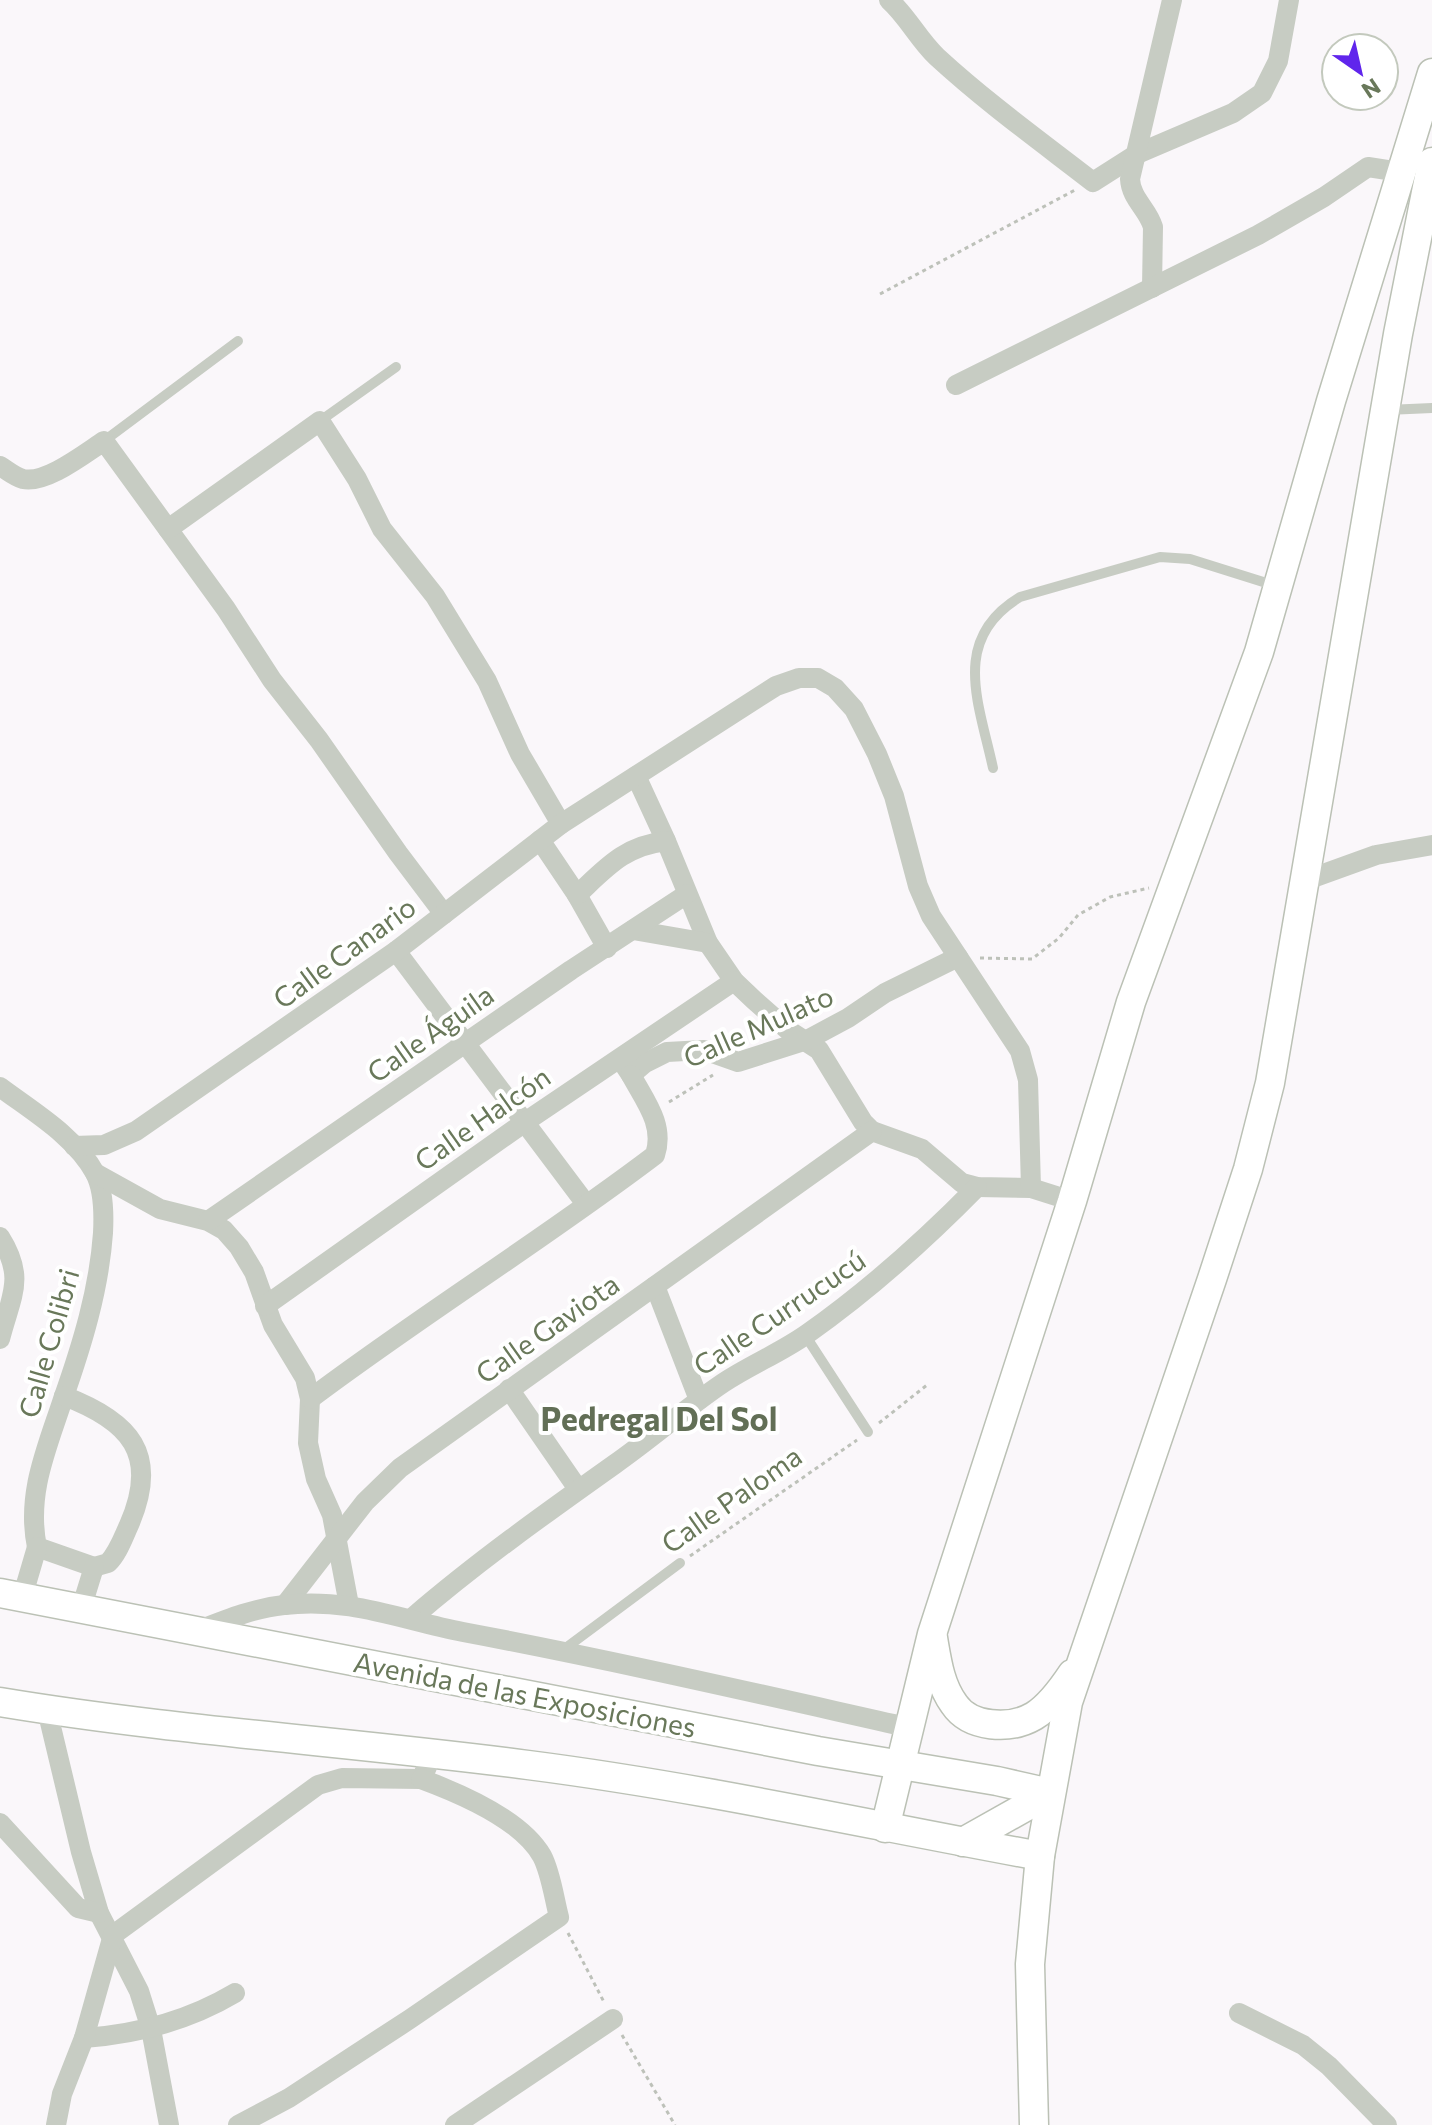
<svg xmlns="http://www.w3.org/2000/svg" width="1432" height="2125" font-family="Commissioner,sans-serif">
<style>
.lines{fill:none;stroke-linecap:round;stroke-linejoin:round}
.secondary-casing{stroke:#bbc1b5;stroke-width:31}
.path{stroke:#bdc1b9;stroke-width:3;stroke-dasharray:4 4;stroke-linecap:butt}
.lane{stroke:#c7ccc3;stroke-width:10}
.street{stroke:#c7ccc3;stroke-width:20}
.secondary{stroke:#fff;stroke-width:28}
.labels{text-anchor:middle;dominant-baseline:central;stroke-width:8;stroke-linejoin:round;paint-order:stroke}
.street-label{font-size:28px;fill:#69785a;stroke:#fff}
.quarter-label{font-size:32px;font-weight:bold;fill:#626f56;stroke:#fff}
</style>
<rect width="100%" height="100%" fill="#faf7fa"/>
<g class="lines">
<g class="secondary-casing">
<g id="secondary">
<path d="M0,1593L818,1751L997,1781L1050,1793"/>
<path d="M933,1638C937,1661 940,1685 954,1704C970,1728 1010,1730 1034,1716C1050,1706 1062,1689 1072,1674"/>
<path d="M0,1702C175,1731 352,1742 528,1765C700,1787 870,1825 1040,1856"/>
<path d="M885,1828L932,1634L1072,1201L1131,1002L1259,652L1331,401L1432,73"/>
<path d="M963,1842L1050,1793"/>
<path d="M1034,2125L1030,1964L1040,1856L1068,1702L1212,1279L1248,1169L1270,1083L1398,334L1432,162"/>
</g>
</g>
<g class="path">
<path d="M880,294L1075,190"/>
<path d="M980,958L1032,959L1059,938L1078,915L1110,897L1149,888"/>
<path d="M669,1102L713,1075"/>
<path d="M879,1423L927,1385"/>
<path d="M690,1556L857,1440"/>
<path d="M568,1933L605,2004"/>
<path d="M622,2035L675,2125"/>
</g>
<g class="lane">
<path d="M1387,410L1432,408"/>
<path d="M320,421L396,367"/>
<path d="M104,441L238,341"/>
<path d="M993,768C979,703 950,639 1020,597L1160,557L1190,559L1276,586"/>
<path d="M805,1335L868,1432"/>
<path d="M563,1650L680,1563"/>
</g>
<g class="street">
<path d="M889,0C908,17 918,39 937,57C986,102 1040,141 1093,182L1137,154L1233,113L1262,93L1278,61L1289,0"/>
<path d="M1152,288L1153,227C1148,209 1131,199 1130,179L1172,0"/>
<path d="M956,385L1258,235L1324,197L1368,167L1400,172"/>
<path d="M0,466C7,470 15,477 23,479C46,484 84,454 104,441L226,609L272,680L319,740L398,853L444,914"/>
<path d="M168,529L320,421L357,479L382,529L435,596L487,681L520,754L561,824"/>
<path d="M636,776L666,841L708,943L734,981L754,1000L788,1030L819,1050L863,1122L872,1131L922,1149L962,1183L977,1187L1031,1188L1072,1201"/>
<path d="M540,840L577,895L607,948"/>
<path d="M1304,881L1376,855L1432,845"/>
<path d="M577,895C606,868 624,846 666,841"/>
<path d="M633,930L708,943"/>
<path d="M396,951L586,1204"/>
<path d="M625,1066L631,1075L645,1063L667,1052L704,1050L738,1062L807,1040L848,1018L885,993L958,957"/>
<path d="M0,1087C32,1111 75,1136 95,1173C104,1190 104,1214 103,1233C99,1290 82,1345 63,1399C47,1448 26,1494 37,1547L94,1567"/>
<path d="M74,1146L104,1145L136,1131L396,951L561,824L776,686L799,678H818L835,688L854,709L877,754L894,796L918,886L931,916L1020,1051L1028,1080L1031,1188"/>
<path d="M95,1173L160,1209L208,1221L224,1230L239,1247L254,1272L273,1325L305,1378L310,1399L308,1443L316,1479L332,1515L349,1605"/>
<path d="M208,1221L571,970L687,894"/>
<path d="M0,1237C26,1278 11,1296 0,1339"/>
<path d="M655,1286L699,1400"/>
<path d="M265,1306L525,1122L734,981"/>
<path d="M509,1389L578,1489"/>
<path d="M64,1396C130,1421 160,1454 129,1525C123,1538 118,1553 108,1563L94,1567"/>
<path d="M310,1399C423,1314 543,1240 655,1155C665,1125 645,1101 631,1075"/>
<path d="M22,1598L37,1547"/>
<path d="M285,1605L365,1502L400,1468L872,1131"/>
<path d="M81,1609L94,1567"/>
<path d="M412,1618C477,1562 546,1513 615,1464C652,1438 686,1408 723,1383C750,1365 780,1353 807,1334C868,1291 924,1241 977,1187"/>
<path d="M197,1631C225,1620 254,1608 284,1605C349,1597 401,1620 463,1632C612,1660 759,1694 907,1727"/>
<path d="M47,1710L81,1852L99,1913L139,1991L151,2029L169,2125"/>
<path d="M0,1823L78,1908L99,1913"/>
<path d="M113,1935L318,1785L342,1778L421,1779L427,1767"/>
<path d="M1239,2013L1303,2045L1329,2066L1387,2125"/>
<path d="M84,2038C139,2034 188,2021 235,1993"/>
<path d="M56,2125L62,2094L84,2038L113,1935"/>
<path d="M238,2125L289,2098L410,2019L559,1917C554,1898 551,1873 542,1856C521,1819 459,1793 421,1779"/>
<path d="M455,2125L613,2019"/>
</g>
<use href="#secondary" class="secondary"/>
</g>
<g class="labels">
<g class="street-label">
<text transform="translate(344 952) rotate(-36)">Calle Canario</text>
<text transform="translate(758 1026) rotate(-24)">Calle Mulato</text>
<text transform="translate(430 1033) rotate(-35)">Calle Águila</text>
<text transform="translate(482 1118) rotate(-35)">Calle Halcón</text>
<text transform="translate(779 1312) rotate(-34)">Calle Currucucú</text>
<text transform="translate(547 1328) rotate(-35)">Calle Gaviota</text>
<text transform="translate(48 1343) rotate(-74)">Calle Colibri</text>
<text transform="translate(731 1499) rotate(-35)">Calle Paloma</text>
<text transform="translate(525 1694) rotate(11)">Avenida de las Exposiciones</text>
</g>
<g class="quarter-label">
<text x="659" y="1418">Pedregal Del Sol</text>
</g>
</g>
<g transform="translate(1360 72) rotate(146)"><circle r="38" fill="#ffffff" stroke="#c3c9bd" stroke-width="2"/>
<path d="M0-6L14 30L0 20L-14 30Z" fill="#6025ec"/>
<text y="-12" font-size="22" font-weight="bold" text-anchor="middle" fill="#69785a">N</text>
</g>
</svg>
